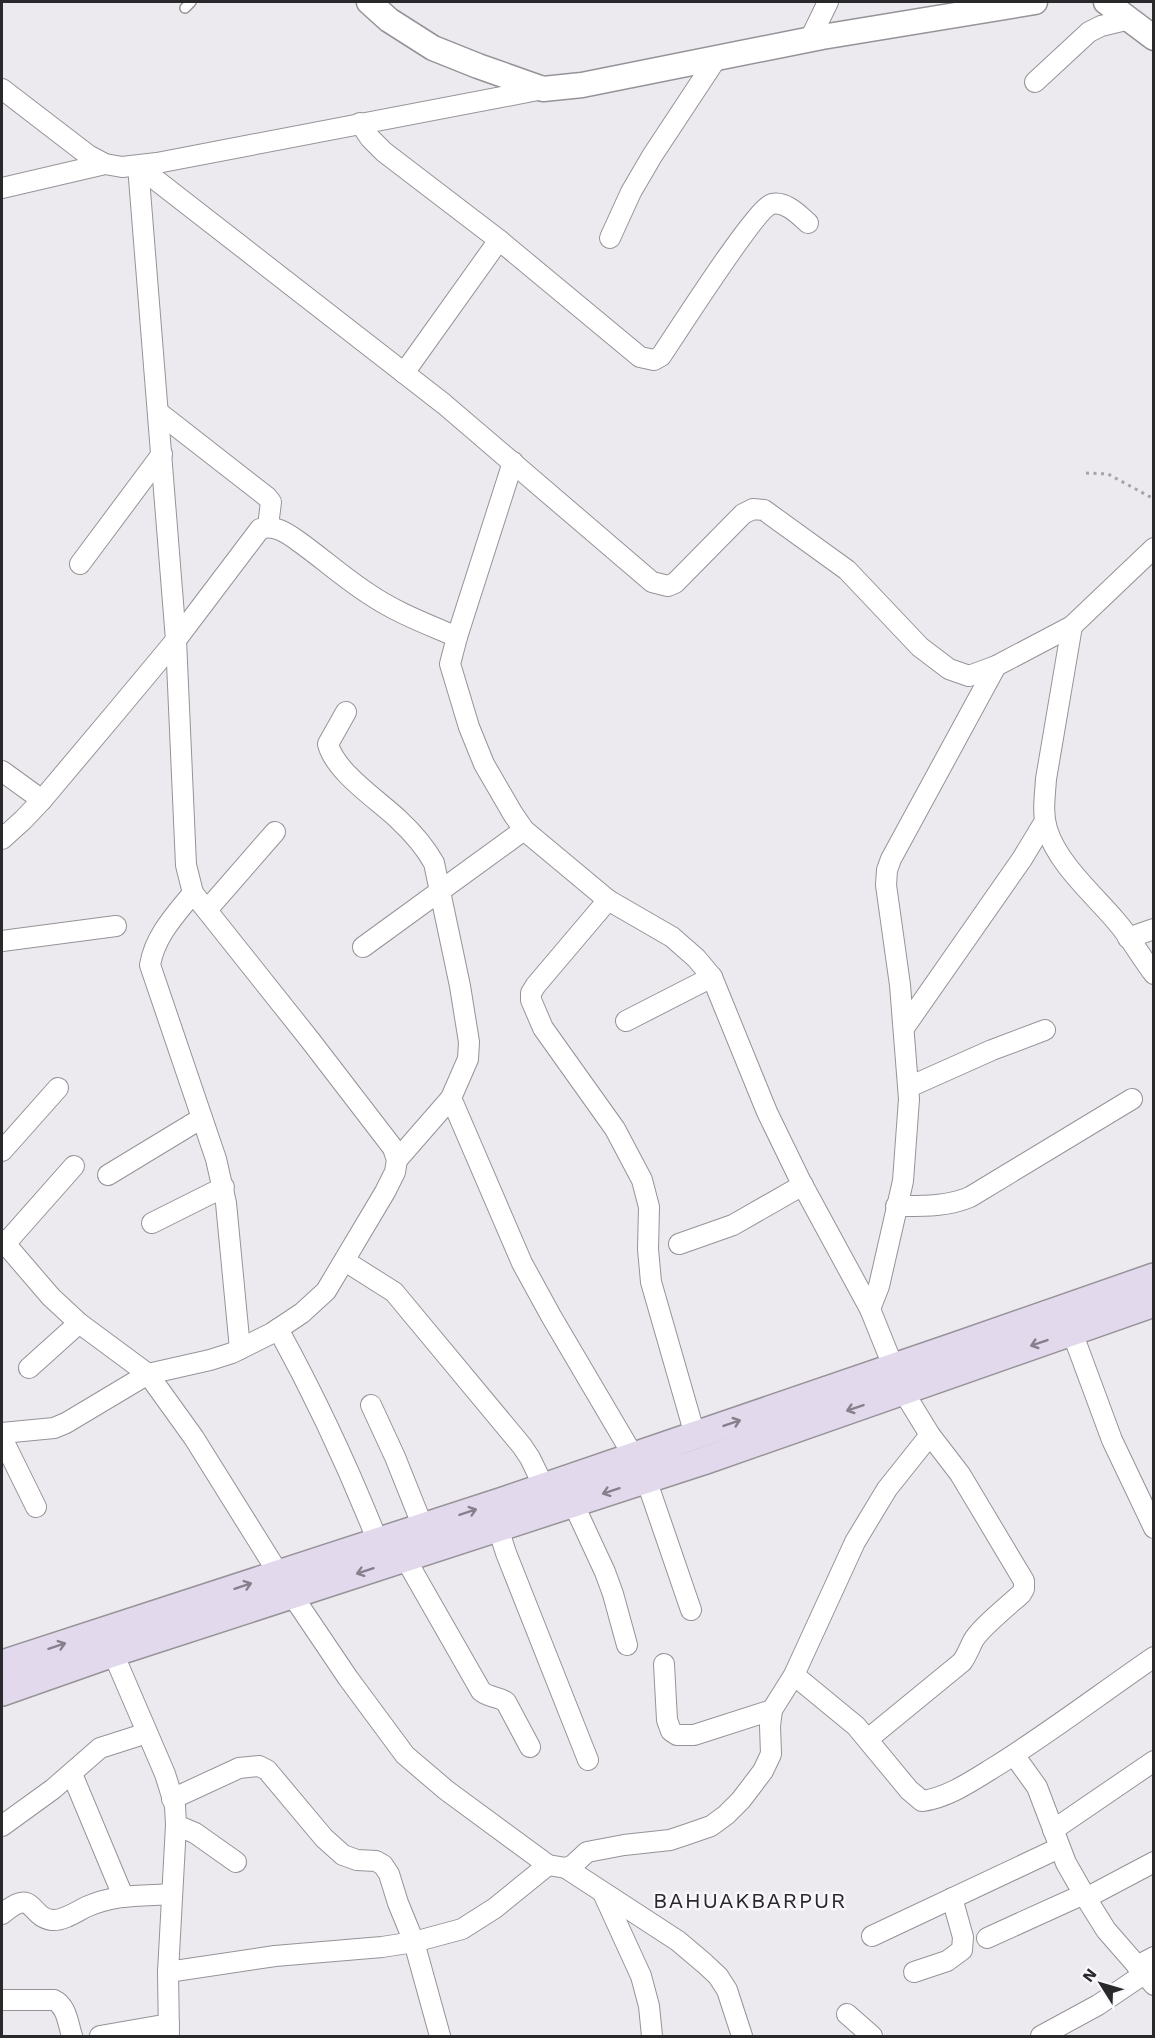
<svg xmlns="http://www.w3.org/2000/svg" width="1155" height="2038" font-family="'Work Sans',sans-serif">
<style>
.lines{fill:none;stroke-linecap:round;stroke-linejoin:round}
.service-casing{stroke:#969398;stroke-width:12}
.minor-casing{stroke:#969398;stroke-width:22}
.tertiary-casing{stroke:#969398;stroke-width:27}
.secondary-casing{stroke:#969398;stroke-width:30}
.path{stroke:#a6a4a9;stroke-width:3;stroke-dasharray:3 4.5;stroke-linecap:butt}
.service{stroke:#fff;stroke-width:9}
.minor{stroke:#fff;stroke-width:20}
.tertiary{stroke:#fff;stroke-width:24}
.secondary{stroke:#e3d9ed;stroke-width:27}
.oneway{stroke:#86808c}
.labels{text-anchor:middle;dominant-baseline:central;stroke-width:5;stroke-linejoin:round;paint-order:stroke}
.quarter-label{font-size:22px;letter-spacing:1.5px;fill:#29282a;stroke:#f9f7fc}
</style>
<rect width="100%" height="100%" fill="#ece9ef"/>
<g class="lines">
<g class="service-casing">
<path id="service" d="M185,8L191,2"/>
</g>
<g class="minor-casing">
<g id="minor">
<path d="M810,39L828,2"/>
<path d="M1035,82L1089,32L1101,26L1130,19"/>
<path d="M2,89L88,155L105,164L122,167L157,163L543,89"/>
<path d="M360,123L370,138L384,152L499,240L640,357L654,360L661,356C676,334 756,208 772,204C786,201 799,215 808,223"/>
<path d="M138,166L444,404L652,582L668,586L675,583L743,514L753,509L764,510L847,570L920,647L949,669L969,676L996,666L1072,626L1154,548"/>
<path d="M2,188L105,164"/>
<path d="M610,238L631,192L652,156L716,59"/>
<path d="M404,373L499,240"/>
<path d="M158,412L267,497L271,502L268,526"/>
<path d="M513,462L457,637L450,664L469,727L484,764L513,814L524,830L608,900L672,937L696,958L712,977L767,1112L801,1182L870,1309L903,1391L930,1435L960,1474L1024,1581V1589L1021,1594C1010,1604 979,1629 973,1641C969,1649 967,1655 962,1662L868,1739"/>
<path d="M80,564L162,454"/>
<path d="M1072,626L1046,779C1045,796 1042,813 1047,829C1057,863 1094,895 1116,921C1130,937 1141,957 1154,974"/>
<path d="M346,712L328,744C335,772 378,800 398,819C412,832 425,847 434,863L460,986L469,1042L468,1059L451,1098L397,1160"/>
<path d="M2,771L42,800"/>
<path d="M2,839L23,820L42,800L116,712L176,640L260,529C274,524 287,533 298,541C322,558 344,578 369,594C395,612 427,624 457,637"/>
<path d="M193,893C175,915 155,936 150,965L216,1159L226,1203L240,1349"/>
<path d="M608,900L536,985L531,993V1000L543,1028L615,1129L642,1180L649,1207L648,1249L651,1282L695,1435"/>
<path d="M207,910L275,832"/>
<path d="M1128,938L1154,929"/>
<path d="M2,941L116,926"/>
<path d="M363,947L524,830"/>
<path d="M626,1021L712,977"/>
<path d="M904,1028L1022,859L1045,821"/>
<path d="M909,1087L992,1050L1045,1030"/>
<path d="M451,1098L522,1263L551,1316L634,1457"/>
<path d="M2,1151L58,1088"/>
<path d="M108,1175L202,1118"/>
<path d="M896,1206C921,1206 947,1207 970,1197L1132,1099"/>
<path d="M152,1223L224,1187"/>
<path d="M2,1240L51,1297L79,1323L148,1374L194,1438L292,1595L348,1678L405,1755L446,1790L548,1865"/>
<path d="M5,1244L74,1166"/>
<path d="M679,1244L733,1225L803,1185"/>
<path d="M345,1261L394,1292L522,1446L530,1458L544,1487"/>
<path d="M870,1309L879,1286L903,1181L909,1099L900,985L886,885L887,870L891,859L996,666"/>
<path d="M278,1329C316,1398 349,1469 378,1542"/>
<path d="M1072,1332L1112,1440L1154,1528"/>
<path d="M29,1368L79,1323"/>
<path d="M371,1405L395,1457L423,1527"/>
<path d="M2,1433L54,1428L66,1423L148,1374L210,1360L232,1353L272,1333L302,1313L326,1291L385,1192L395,1172L397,1160L393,1148L310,1040L193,893L186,865L176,640L138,166"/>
<path d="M2,1438L36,1507"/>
<path d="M646,1479L691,1610"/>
<path d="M573,1503L605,1572L613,1594L627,1645"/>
<path d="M498,1528L506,1553L588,1760"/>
<path d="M405,1558L481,1691C489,1698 498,1696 506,1702L530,1747"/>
<path d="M113,1653L165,1774L175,1806L176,1825L168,1972L169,2036"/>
<path d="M664,1664L667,1720L671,1731L677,1735H694L772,1710"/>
<path d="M794,1675L856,1726L909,1790L922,1801C947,1798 972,1781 993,1768C1048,1734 1100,1694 1154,1657"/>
<path d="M1014,1755L1037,1787L1066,1863L1086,1898L1106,1930L1154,1985"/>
<path d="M72,1774L123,1896"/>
<path d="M172,1799L239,1768L259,1766L267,1770L324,1838L334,1847L343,1855L357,1860L376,1861L383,1865L389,1874L398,1903L414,1942L440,2036"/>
<path d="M176,1825L195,1833L236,1862"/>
<path d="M2,1826L53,1789L100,1748L147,1733"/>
<path d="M1053,1830L1154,1761"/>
<path d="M566,1868L678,1941L704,1963L718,1976L727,1990L742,2036"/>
<path d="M603,1893L641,1976L649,2006L652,2036"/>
<path d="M1086,1898L1154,1862"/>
<path d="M2,1914C35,1886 28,1917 52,1920C63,1921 76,1912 86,1907C115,1894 141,1896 172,1894"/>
<path d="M872,1936L1059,1848"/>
<path d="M987,1938L1084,1894"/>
<path d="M1137,1966L1154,1957"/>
<path d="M168,1972L275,1956L382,1947L414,1942L462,1929L495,1908L548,1865L566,1868L573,1865L587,1852L624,1845L670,1840L688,1834L711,1826L726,1815L741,1800L763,1771L771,1754L770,1726L772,1710L794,1675L855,1542L887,1489L930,1435"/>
<path d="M914,1972L947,1961L962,1950L963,1937L952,1898"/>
<path d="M2,2000H54C67,2006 68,2024 72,2036"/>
<path d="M847,2014L872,2036"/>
<path d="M100,2036L169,2024"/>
<path d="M1041,2036L1098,2005L1144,1974"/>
</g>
</g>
<g class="tertiary-casing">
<g id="tertiary">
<path d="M369,2L389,20L433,48L478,66L543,89L582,85L822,37L1035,2"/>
<path d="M1106,2L1154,38"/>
</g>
</g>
<g class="secondary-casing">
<g id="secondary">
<path d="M2,1664L506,1500L956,1346L1154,1277"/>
<path d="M2,1692L113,1653L703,1461L1154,1303"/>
</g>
</g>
<path class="path" d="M1086,473L1108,474L1154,499"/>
<use href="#service" class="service"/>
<use href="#minor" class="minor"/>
<use href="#tertiary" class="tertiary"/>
<use href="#secondary" class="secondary"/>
</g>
<defs><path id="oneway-shaft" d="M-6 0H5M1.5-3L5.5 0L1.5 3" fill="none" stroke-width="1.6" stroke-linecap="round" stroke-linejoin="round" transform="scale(1.5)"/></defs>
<g class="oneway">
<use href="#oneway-shaft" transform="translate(1039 1343) rotate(161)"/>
<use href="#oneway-shaft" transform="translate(855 1408) rotate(161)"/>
<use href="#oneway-shaft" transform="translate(732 1423) rotate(-19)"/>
<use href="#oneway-shaft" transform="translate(611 1491) rotate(162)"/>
<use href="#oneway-shaft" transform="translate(468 1512) rotate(-18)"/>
<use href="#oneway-shaft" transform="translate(365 1571) rotate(162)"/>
<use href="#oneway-shaft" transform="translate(243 1586) rotate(-18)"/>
<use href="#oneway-shaft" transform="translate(57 1646) rotate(-18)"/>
</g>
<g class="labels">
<g class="quarter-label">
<text x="750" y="1900">BAHUAKBARPUR</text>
</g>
</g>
<rect width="1155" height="2038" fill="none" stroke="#29282a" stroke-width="6"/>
<g transform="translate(1101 1984) rotate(307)" stroke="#f9f7fc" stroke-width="4.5" paint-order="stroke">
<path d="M0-4.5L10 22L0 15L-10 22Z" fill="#29282a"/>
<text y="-9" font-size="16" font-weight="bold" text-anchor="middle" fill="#29282a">N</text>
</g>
</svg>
